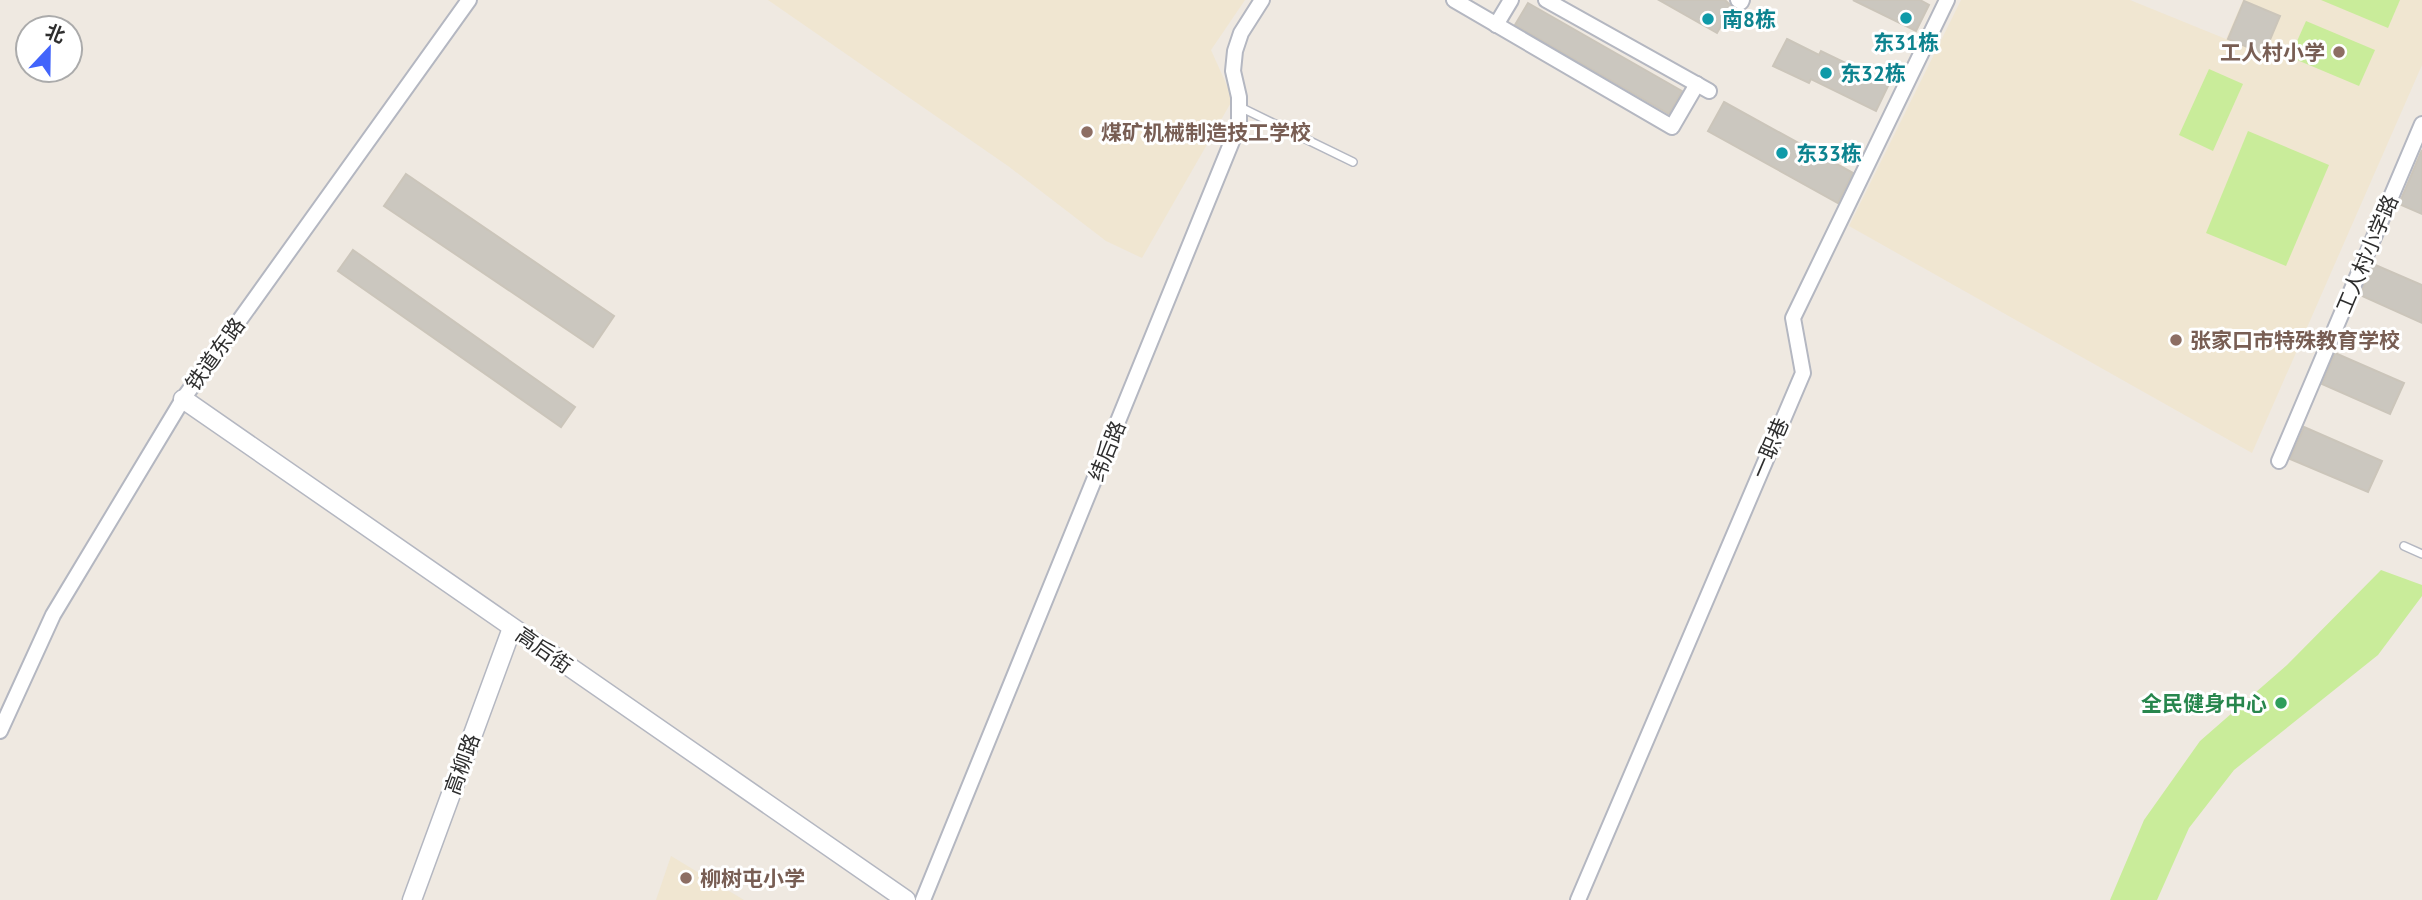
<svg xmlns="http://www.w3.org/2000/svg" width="2422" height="900" font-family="'PT Sans','Noto Sans SC',sans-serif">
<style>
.education{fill:#f0e6d1}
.pitch{fill:#c9ec9a}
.building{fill:#cbc7bf;stroke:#cbc5ba;stroke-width:2}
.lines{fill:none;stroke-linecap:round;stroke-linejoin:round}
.service-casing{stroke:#b4b7c1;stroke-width:10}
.minor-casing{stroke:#b4b7c1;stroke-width:18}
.tertiary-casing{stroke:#b4b7c1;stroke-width:21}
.service{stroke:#fff;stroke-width:7}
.minor{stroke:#fff;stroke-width:14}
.tertiary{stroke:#fff;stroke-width:18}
.culture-dot{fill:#0f9aa8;stroke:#fff;stroke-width:2.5}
.education-dot{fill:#8d6e63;stroke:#fff;stroke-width:2.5}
.leisure-dot{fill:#2e9e5b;stroke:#fff;stroke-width:2.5}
.labels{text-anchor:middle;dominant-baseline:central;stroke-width:6;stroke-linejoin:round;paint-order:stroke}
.culture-label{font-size:21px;font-weight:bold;fill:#0d838f;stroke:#fff;text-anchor:start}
.education-label{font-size:21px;font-weight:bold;fill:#785e54;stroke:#fff;text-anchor:start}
.street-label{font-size:21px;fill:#2e2e2e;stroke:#fff}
.leisure-label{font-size:21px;font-weight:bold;fill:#27864d;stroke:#fff;text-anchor:end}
</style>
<rect width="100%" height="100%" fill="#efe9e1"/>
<g class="education">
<path d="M768,0H1245L1211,50L1233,99L1142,258L1106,241L1008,166Z"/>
<path d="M1961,0H2130L2226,39L2243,0H2422V65L2252,453L1849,226Z"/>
<path d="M671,856L744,900H656Z"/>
</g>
<g class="pitch">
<path d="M2321,0H2400L2388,28Z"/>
<path d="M2306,21L2375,50L2359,86L2290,57Z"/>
<path d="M2209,69L2243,84L2213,151L2179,135Z"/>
<path d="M2248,131L2329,165L2286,266L2206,233Z"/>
<path d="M2381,570L2422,585V596L2378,655L2234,770L2189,828L2157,900H2110L2144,820L2200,741L2287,665Z"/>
</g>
<g class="building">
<path d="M1659,0H1725L1732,7L1717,33Z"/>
<path d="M1853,0H1920L1929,5L1916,31Z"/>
<path d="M2244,1L2280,16L2264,54L2228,39Z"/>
<path d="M1528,3L1682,91L1669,114L1515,25Z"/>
<path d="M1787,39L1819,55L1821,51L1889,84L1876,111L1811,79L1809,83L1773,66Z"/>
<path d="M1724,102L1853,173L1838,203L1708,131Z"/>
<path d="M2422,150V214L2399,204Z"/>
<path d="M406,174L614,316L593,347L384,206Z"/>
<path d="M353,250L575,407L561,427L338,271Z"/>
<path d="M2373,264L2422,285V323L2360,295Z"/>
<path d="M2335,353L2404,383L2390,414L2322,384Z"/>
<path d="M2304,427L2382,461L2368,492L2290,459Z"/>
</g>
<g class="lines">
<g class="service-casing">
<g id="service">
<path d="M1240,107L1353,162"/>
<path d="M2404,546L2422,554"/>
</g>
</g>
<g class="minor-casing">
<g id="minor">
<path d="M1454,0L1672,127L1697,84"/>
<path d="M1546,0L1709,91"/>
<path d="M1738,0L1741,2L1742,0"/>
<path d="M1496,25L1511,0"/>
<path d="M2279,461L2422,124"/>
<path d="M0,731L53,615L183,399L469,0"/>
<path d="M923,900L1239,124V97L1233,71L1235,51L1241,33L1262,0"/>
<path d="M1578,900L1803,373L1793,318L1947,0"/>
</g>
</g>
<g class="tertiary-casing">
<g id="tertiary">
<path d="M183,399L906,900"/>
<path d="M412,900L512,628"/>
</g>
</g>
<use href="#service" class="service"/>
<use href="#minor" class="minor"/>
<use href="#tertiary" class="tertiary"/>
</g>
<g class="culture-dot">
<circle cx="1906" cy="18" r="7"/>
<circle cx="1708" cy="19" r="7"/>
<circle cx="1826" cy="73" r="7"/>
<circle cx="1782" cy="153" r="7"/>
</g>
<g class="education-dot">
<circle cx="2339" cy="52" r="7"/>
<circle cx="1087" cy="132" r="7"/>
<circle cx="2176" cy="340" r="7"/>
<circle cx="686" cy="878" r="7"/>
</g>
<circle class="leisure-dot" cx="2281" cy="703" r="7"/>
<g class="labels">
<g class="culture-label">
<text x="1722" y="19">南8栋</text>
<text x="1906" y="42" text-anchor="middle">东31栋</text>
<text x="1840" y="73">东32栋</text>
<text x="1796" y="153">东33栋</text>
</g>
<g class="education-label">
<text x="2325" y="52" text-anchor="end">工人村小学</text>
<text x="1101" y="132">煤矿机械制造技工学校</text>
<text x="2190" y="340">张家口市特殊教育学校</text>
<text x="700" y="878">柳树屯小学</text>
</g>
<g class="street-label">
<text transform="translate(2367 254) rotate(-67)">工人村小学路</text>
<text transform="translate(215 354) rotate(-54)">铁道东路</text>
<text transform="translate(1770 448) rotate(-67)">一职巷</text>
<text transform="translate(1107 451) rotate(-68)">纬后路</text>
<text transform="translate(544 650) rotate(35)">高后街</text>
<text transform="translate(462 764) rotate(-70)">高柳路</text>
</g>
<g class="leisure-label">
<text x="2267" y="703">全民健身中心</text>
</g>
</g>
<g transform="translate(49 49) rotate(22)"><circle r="33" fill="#ffffff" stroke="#ababab" stroke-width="2"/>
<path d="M0-5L12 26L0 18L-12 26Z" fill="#4264fb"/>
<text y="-10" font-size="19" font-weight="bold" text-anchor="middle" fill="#2e2e2e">北</text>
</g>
</svg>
